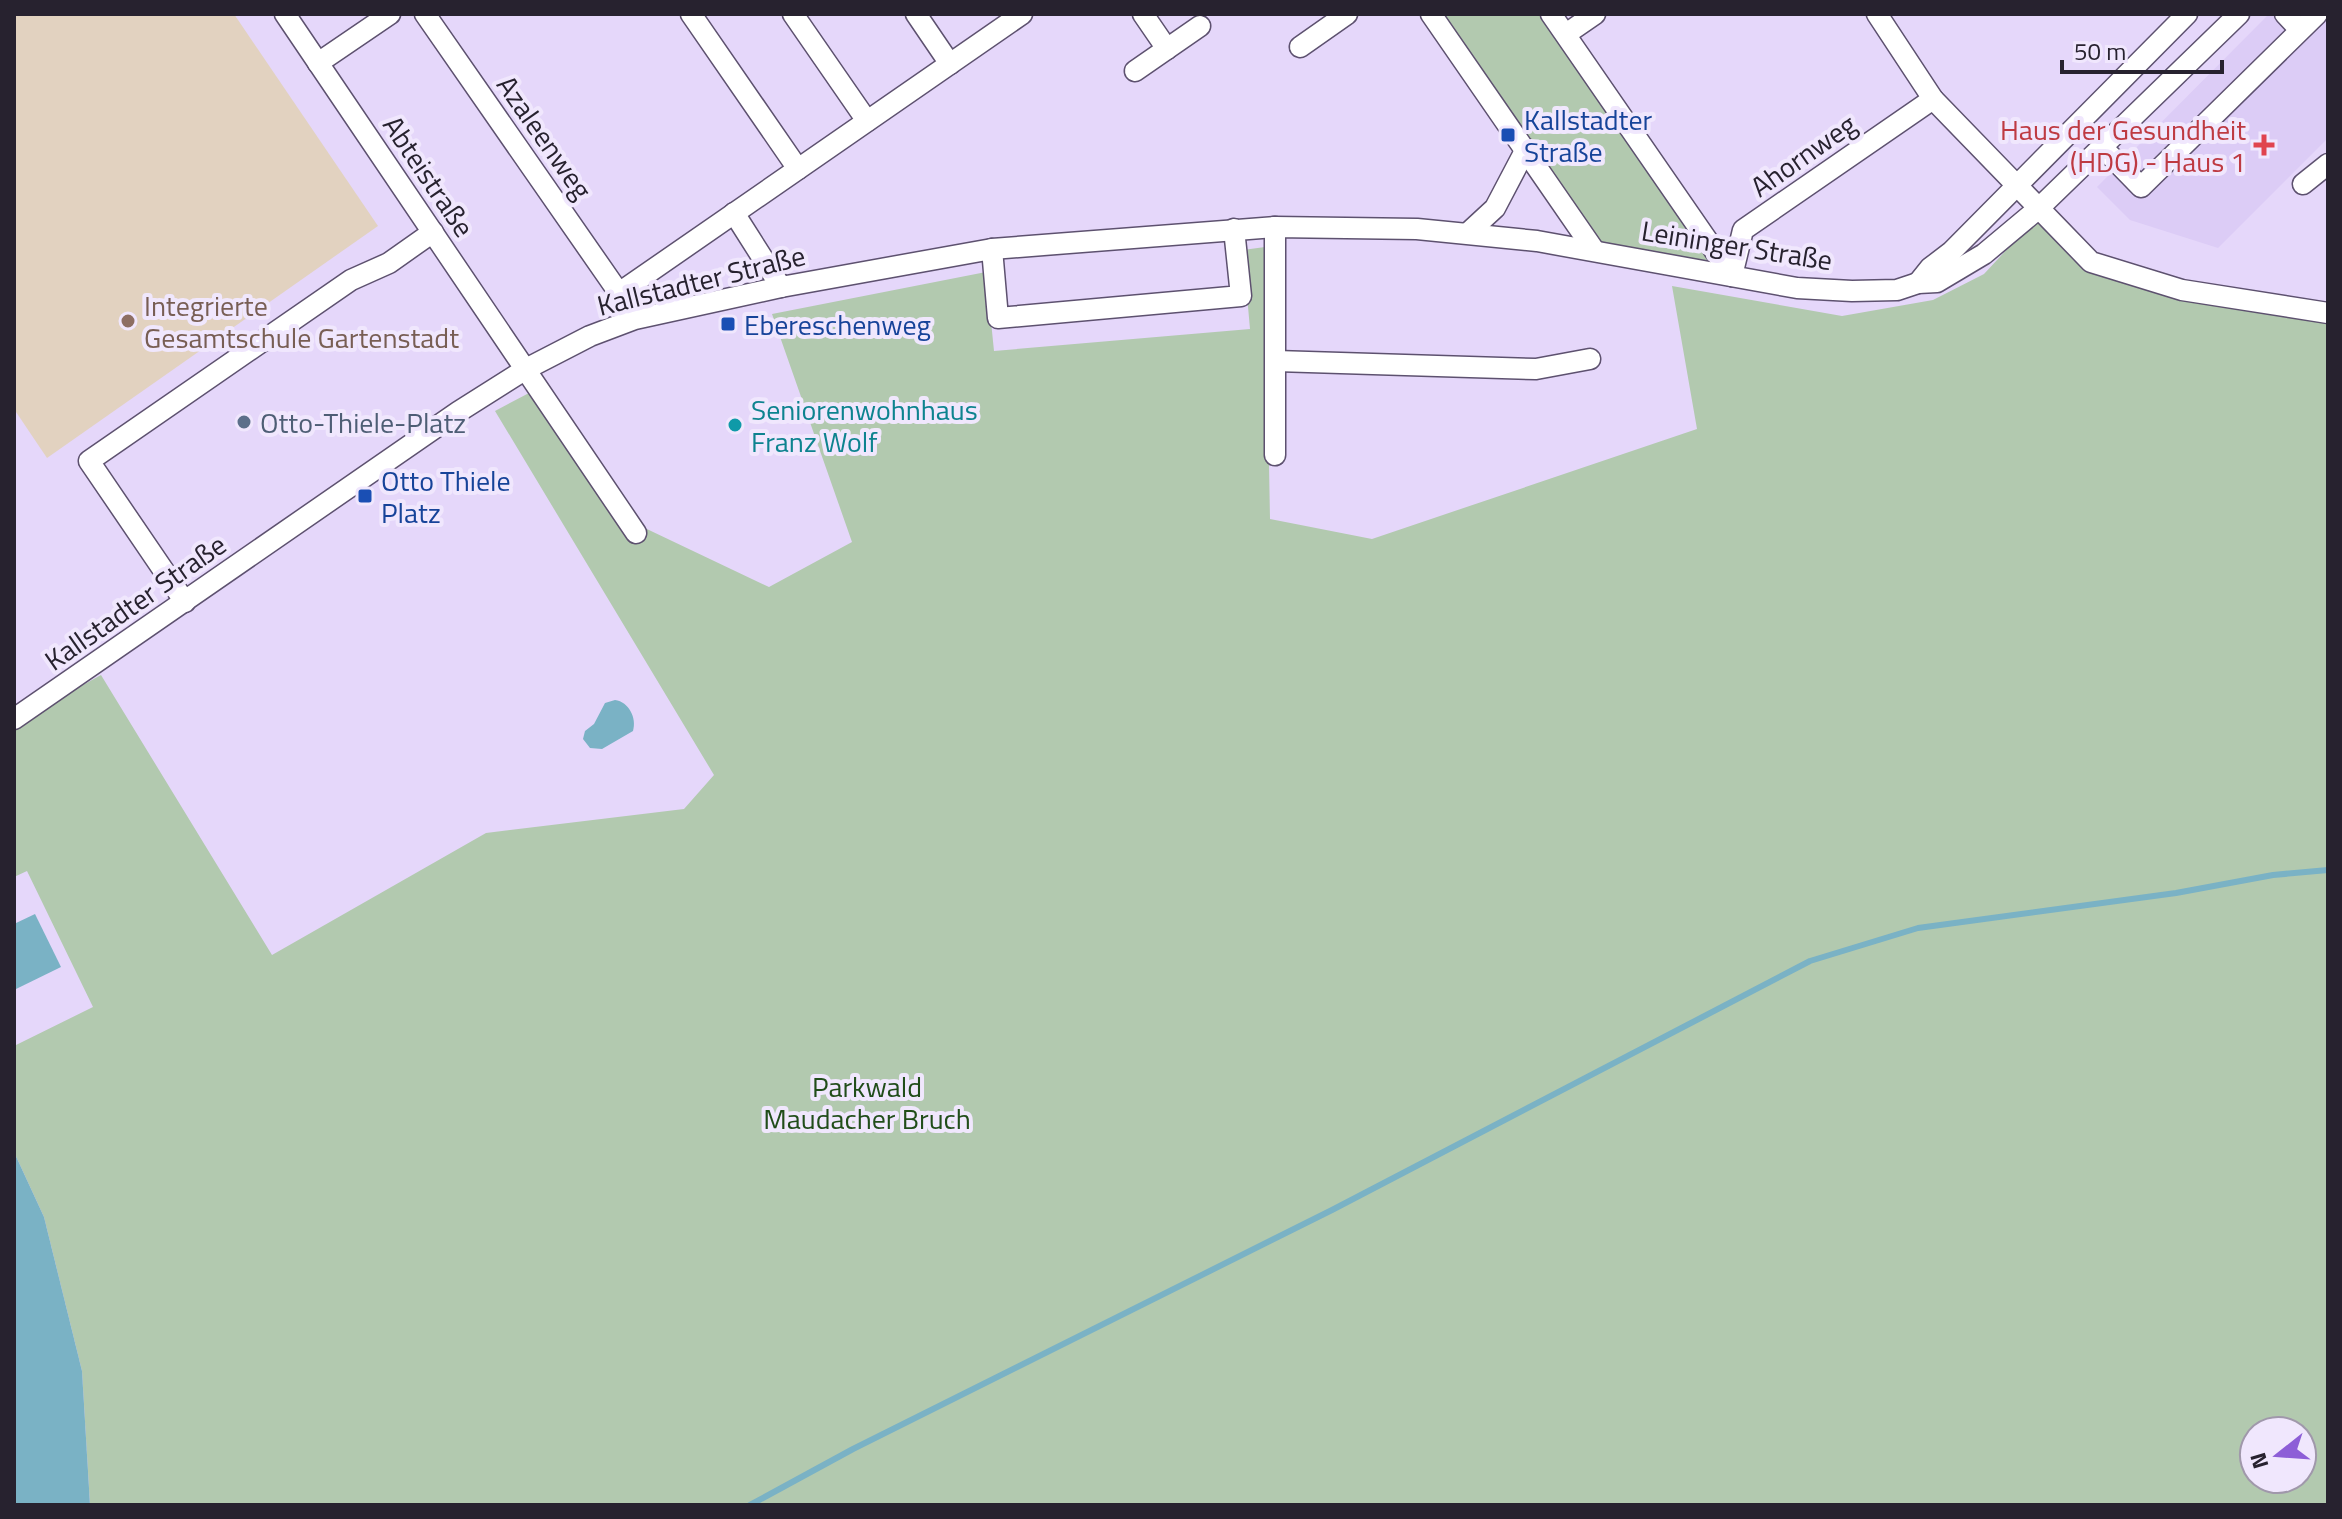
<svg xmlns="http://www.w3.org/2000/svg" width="2342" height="1519" font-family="'Titillium Web',sans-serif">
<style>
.built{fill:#dcccf6}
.education{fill:#e2d2c0}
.green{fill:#b2c9af;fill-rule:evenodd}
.water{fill:#7ab2c5}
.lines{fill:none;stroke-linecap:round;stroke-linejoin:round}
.stream{stroke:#7ab2c5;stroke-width:6}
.minor-casing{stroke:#5d516f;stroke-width:23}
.minor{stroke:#fff;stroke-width:20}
.transit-dot{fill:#1a4fb4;stroke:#f0e7fd;stroke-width:3}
.health-dot{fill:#e0444e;stroke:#f0e7fd;stroke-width:3}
.education-dot{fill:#8d6e63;stroke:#f0e7fd;stroke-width:3}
.service-dot{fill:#5c6f8a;stroke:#f0e7fd;stroke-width:3}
.culture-dot{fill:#0f9aa8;stroke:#f0e7fd;stroke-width:3}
.labels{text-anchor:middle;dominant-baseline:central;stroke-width:8;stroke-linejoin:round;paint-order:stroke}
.transit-label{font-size:28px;fill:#164399;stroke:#f0e7fd;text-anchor:start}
.health-label{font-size:28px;fill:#be3a42;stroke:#f0e7fd;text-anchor:end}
.street-label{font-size:28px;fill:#27222f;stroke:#f0e7fd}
.education-label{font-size:28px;fill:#785e54;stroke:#f0e7fd;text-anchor:start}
.culture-label{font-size:28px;fill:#0d838f;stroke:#f0e7fd;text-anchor:start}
.service-label{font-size:28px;fill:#4e5e75;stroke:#f0e7fd;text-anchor:start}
.park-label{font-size:28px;fill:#214d1a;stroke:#f0e7fd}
</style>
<rect width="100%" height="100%" fill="#e5d7fa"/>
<path class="built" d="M2269,14H2328V138L2218,248L2130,220L2097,187Z"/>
<path class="education" d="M14,14H234L378,226L47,458L14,409Z"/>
<g class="green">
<path d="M1431,14H1551L1732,276L1594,250Z"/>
<path d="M2038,216L2088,267L2328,319V1505H90L82,1371L44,1217L14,1152V1046L93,1007L27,871L14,877V723L101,675L272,955L486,833L684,809L714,775L495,411L529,393L609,511L769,587L852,542L772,314L986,272L994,351L1250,329L1243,250L1265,247L1270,519L1372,539L1697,429L1672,286L1842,316L1933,300L1984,274ZM2254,1431H2302V1479H2254Z"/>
</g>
<g class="water">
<path d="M615,700C629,702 637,718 633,731L602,749L590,748L583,739L585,731L594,724L605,703Z"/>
<path d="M35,914L61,967L14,990V924Z"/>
<path d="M14,1152L44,1217L82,1371L90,1505H14Z"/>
</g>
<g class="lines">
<path class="stream" d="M750,1505L853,1449L1332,1210L1810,961L1918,928L2176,893L2273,875L2328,870"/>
<g class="minor-casing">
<g id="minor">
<path d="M285,14L636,533"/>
<path d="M425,14L619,293L1022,14"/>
<path d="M691,14L798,169"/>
<path d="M793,14L867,121"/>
<path d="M916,14L950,64"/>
<path d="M1143,14L1167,49"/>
<path d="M1431,14L1594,250"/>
<path d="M1551,14L1732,276"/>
<path d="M1877,14L1933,99L2091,262L2182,290L2328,313"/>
<path d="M2285,14L2300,30"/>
<path d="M1566,34L1595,14"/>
<path d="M1300,47L1347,14"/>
<path d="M318,63L390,14"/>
<path d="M1135,71L1200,26"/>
<path d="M2102,147L2141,187L2317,14"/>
<path d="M2303,184L2328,164"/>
<path d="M734,213L781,287"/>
<path d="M1275,227V455"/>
<path d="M1469,232L1495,208L1526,149"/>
<path d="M992,249L998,318L1241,296L1234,229"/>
<path d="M1732,276L1743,230L1933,99"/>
<path d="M1918,283L1930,268L1951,252L2187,14"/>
<path d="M1276,361L1536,369L1590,359"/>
<path d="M185,602L89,461L351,280L389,263L433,232"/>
<path d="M14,719L458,412L526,369L590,336L635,319L781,287L992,249L1275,227L1417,229L1537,241L1797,288L1852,291L1897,290L1918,283L1937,282L1984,254L2039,208L2239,14"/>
</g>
</g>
<use href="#minor" class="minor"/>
</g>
<g class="transit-dot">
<rect x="1500" y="127" width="16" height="16" rx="4"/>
<rect x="720" y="316" width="16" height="16" rx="4"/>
<rect x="357" y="488" width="16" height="16" rx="4"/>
</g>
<path class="health-dot" d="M2260 133h8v8h8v8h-8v8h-8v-8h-8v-8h8z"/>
<circle class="education-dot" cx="128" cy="321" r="8"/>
<circle class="service-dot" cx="244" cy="422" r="8"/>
<circle class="culture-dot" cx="735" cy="425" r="8"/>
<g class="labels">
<g class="transit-label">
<text x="1524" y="119">Kallstadter<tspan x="1524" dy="32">Straße</tspan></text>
<text x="744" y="324">Ebereschenweg</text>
<text x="381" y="480">Otto Thiele<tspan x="381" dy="32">Platz</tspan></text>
</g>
<g class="health-label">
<text x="2246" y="129">Haus der Gesundheit<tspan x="2246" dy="32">(HDG) - Haus 1</tspan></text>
</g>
<g class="street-label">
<text transform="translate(545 137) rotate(55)">Azaleenweg</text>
<text transform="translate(1803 155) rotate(-35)">Ahornweg</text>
<text transform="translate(429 176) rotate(56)">Abteistraße</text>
<text transform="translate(1737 245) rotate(9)">Leininger Straße</text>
<text transform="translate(701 280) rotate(-14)">Kallstadter Straße</text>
<text transform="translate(135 602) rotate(-35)">Kallstadter Straße</text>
</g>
<g class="education-label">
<text x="144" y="305">Integrierte<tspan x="144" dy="32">Gesamtschule Gartenstadt</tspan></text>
</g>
<g class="culture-label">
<text x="751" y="409">Seniorenwohnhaus<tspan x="751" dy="32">Franz Wolf</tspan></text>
</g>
<g class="service-label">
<text x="260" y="422">Otto-Thiele-Platz</text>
</g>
<g class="park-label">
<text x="867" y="1086">Parkwald<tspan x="867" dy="32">Maudacher Bruch</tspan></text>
</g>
</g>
<rect width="2342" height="1519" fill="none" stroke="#27222f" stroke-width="32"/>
<g transform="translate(2278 1455) rotate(253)"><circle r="38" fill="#f0e7fd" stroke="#a098ab" stroke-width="2"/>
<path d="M0-6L14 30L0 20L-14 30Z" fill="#8d5ed7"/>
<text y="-12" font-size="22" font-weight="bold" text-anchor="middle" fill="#27222f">N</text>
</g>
<path d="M2062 60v12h160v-12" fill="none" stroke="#27222f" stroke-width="4"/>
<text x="2074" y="60" font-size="24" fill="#27222f" stroke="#f0e7fd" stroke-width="6" paint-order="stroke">50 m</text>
</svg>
